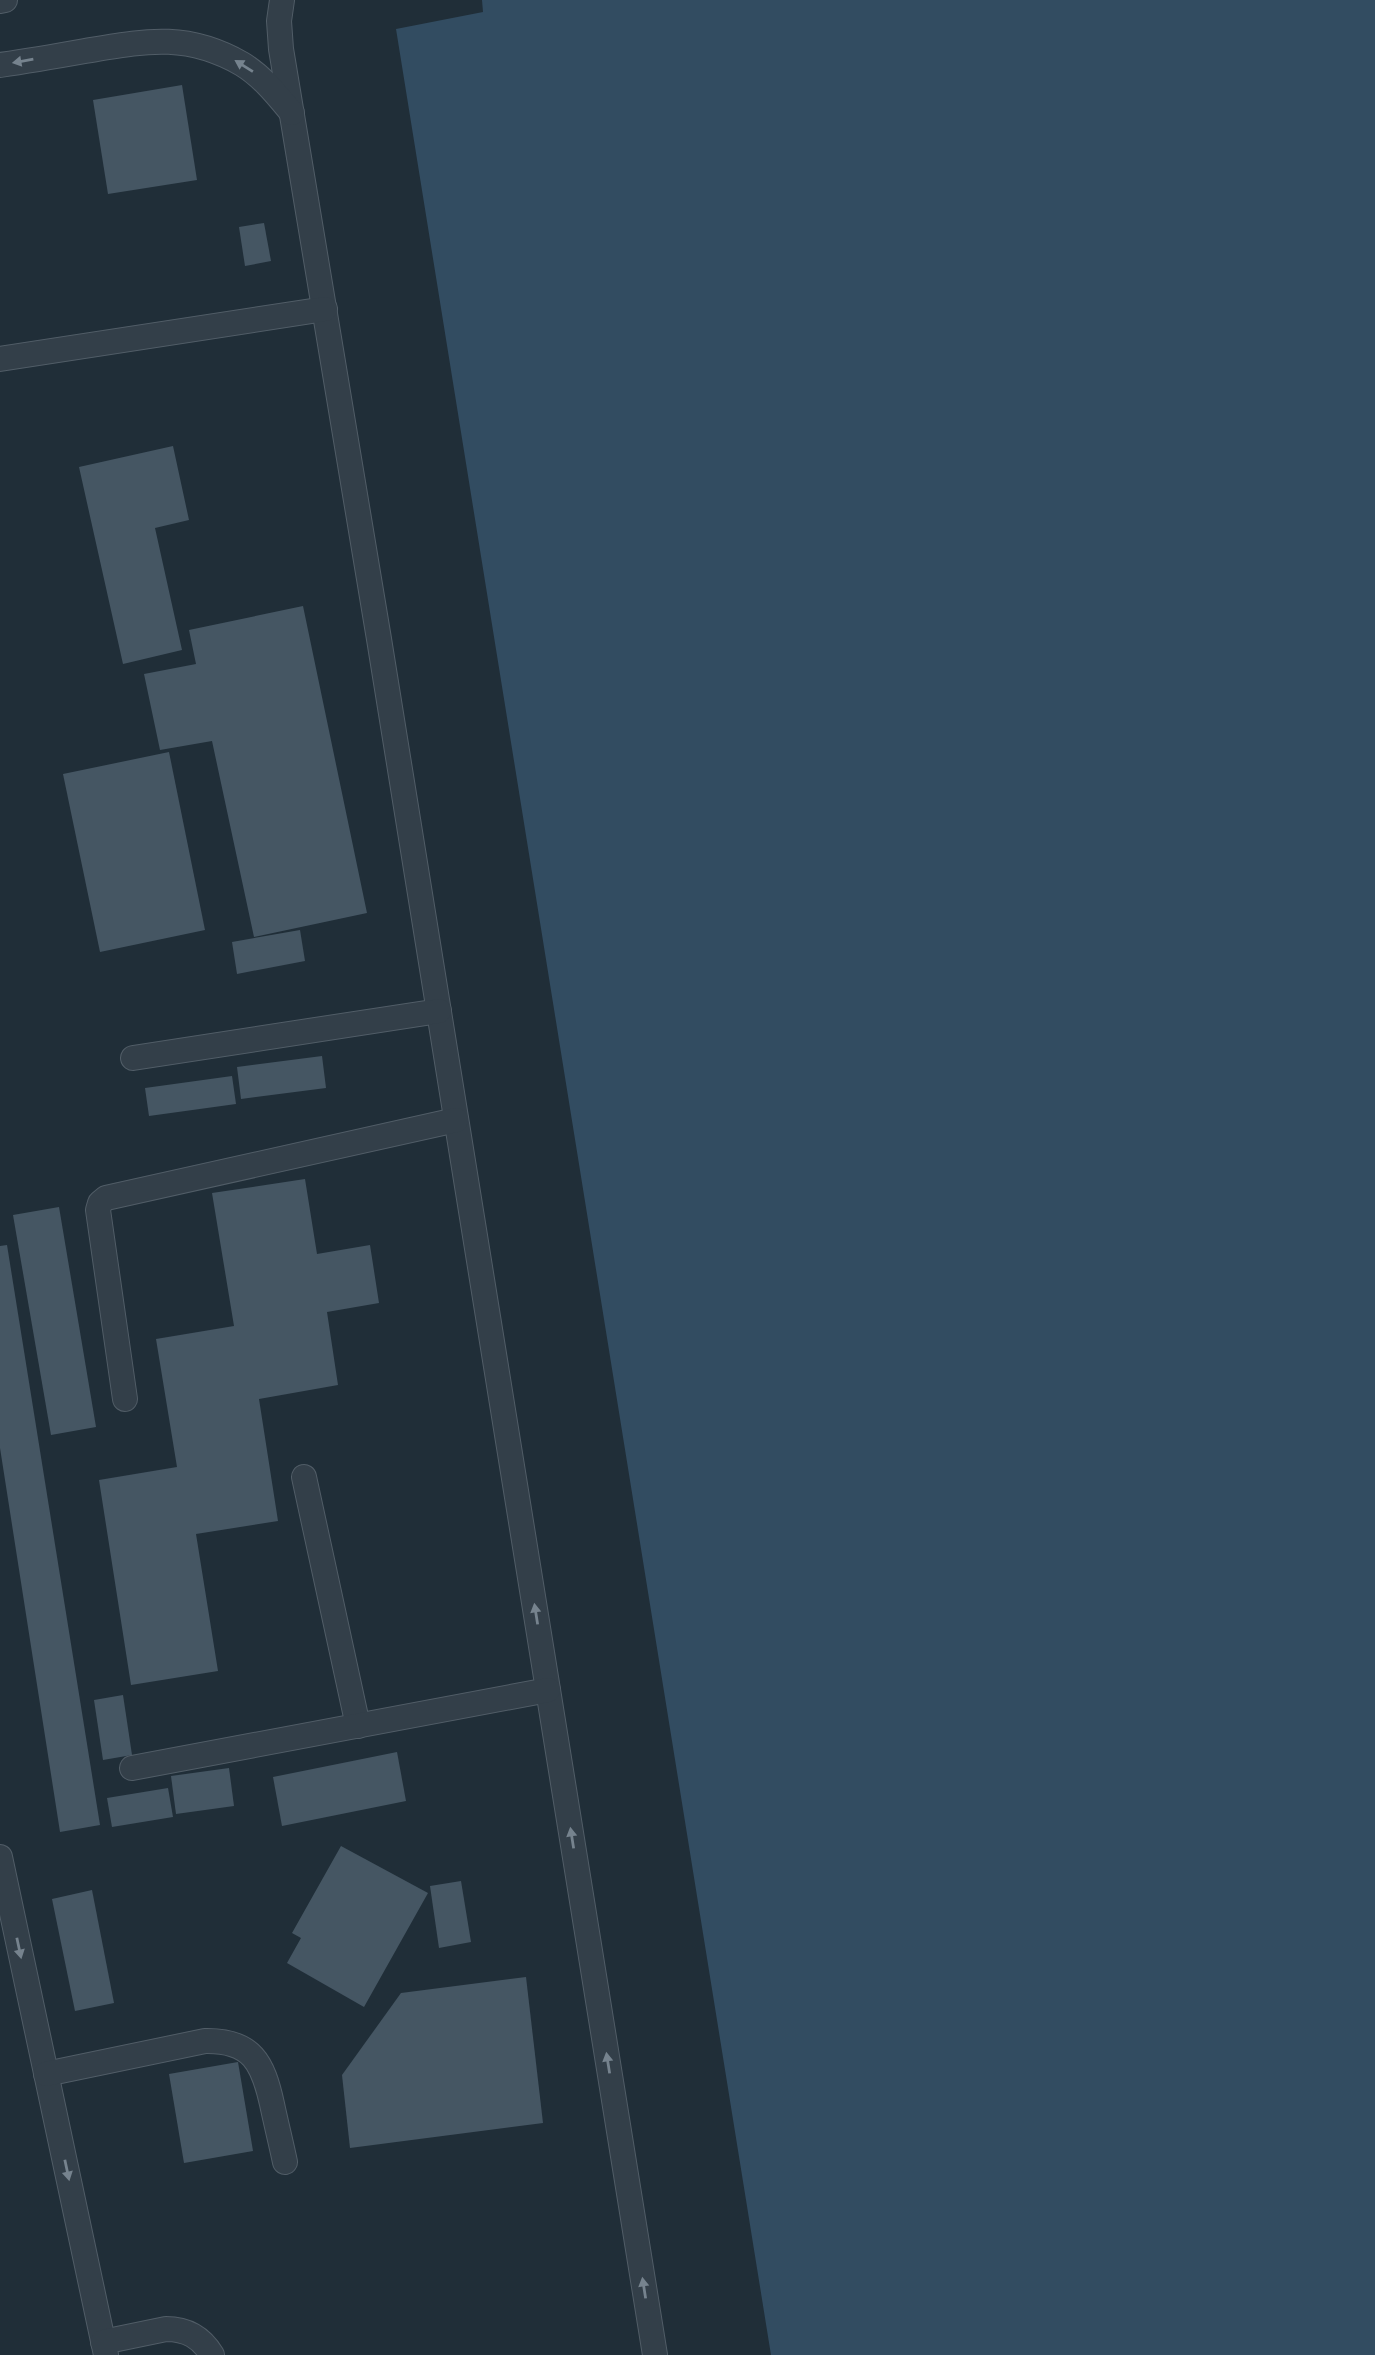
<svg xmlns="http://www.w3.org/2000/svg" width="1375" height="2355" font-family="Barlow,sans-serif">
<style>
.water{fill:#324c61}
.building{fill:#455663}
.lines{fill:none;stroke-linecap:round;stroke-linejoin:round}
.service-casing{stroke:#515d67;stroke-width:26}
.service{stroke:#333f49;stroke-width:24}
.oneway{fill:#76838e}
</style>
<rect width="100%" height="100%" fill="#202e38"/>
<path class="water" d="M482,0H1375V2355H771L396,29L483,12Z"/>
<g class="building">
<path d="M182,85L197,180L108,194L93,100Z"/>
<path d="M264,223L271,261L245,266L239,227Z"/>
<path d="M173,446L189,520L155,528L182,650L123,664L79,467Z"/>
<path d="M303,606L367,913L254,937L212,741L160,750L144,674L196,664L189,630Z"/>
<path d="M169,752L205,930L100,952L63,774Z"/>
<path d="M300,930L305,961L237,974L232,942Z"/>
<path d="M322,1056L326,1088L241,1099L237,1067Z"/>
<path d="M232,1076L236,1104L149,1116L145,1088Z"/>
<path d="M305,1179L317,1254L370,1245L379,1303L327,1312L338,1385L259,1399L278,1521L196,1534L218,1671L131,1685L99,1480L177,1467L156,1339L234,1326L212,1193Z"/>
<path d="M59,1207L96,1427L51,1435L13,1215Z"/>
<path d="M7,1245L100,1825L60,1832L0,1448V1246Z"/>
<path d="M123,1695L132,1755L103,1760L94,1700Z"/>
<path d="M397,1752L406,1801L282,1826L273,1777Z"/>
<path d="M229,1768L234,1806L176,1814L171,1776Z"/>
<path d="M168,1788L173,1817L112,1827L107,1798Z"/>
<path d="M341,1846L428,1893L364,2007L287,1963L301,1938L292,1933Z"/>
<path d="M461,1881L471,1942L439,1948L430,1886Z"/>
<path d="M92,1890L114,2003L75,2011L52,1899Z"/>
<path d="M526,1977L543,2123L350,2148L342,2075L401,1993Z"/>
<path d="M238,2062L253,2151L184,2163L169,2074Z"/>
</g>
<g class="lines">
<g class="service-casing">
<g id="service">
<path d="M282,0L279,21L281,49L379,639L655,2355"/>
<path d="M0,1L5,0"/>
<path d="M0,65C28,61 57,56 85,51C145,41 186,32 242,64C262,76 277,95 292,113"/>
<path d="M0,359L325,309"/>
<path d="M133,1058L439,1011"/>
<path d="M125,1399L98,1210L100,1203L106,1198L456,1120"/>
<path d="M304,1477L358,1726"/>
<path d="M132,1768L548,1690"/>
<path d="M0,1857L106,2355"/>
<path d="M46,2074L205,2041C252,2040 263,2063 272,2104C276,2123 281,2143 285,2162"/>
<path d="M103,2342L166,2329C187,2329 201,2337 212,2355"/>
</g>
</g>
<use href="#service" class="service"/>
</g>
<defs><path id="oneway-solid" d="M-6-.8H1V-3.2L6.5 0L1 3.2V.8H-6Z" transform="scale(1.75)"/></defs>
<g class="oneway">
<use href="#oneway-solid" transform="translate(23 61) rotate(170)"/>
<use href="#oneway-solid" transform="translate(244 66) rotate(-148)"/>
<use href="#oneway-solid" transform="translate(536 1614) rotate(-99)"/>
<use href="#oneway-solid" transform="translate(572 1838) rotate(-99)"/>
<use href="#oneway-solid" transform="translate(19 1948) rotate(78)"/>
<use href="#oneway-solid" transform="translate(608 2063) rotate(-99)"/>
<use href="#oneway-solid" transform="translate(67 2170) rotate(78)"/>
<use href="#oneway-solid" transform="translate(644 2288) rotate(-99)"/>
</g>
</svg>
